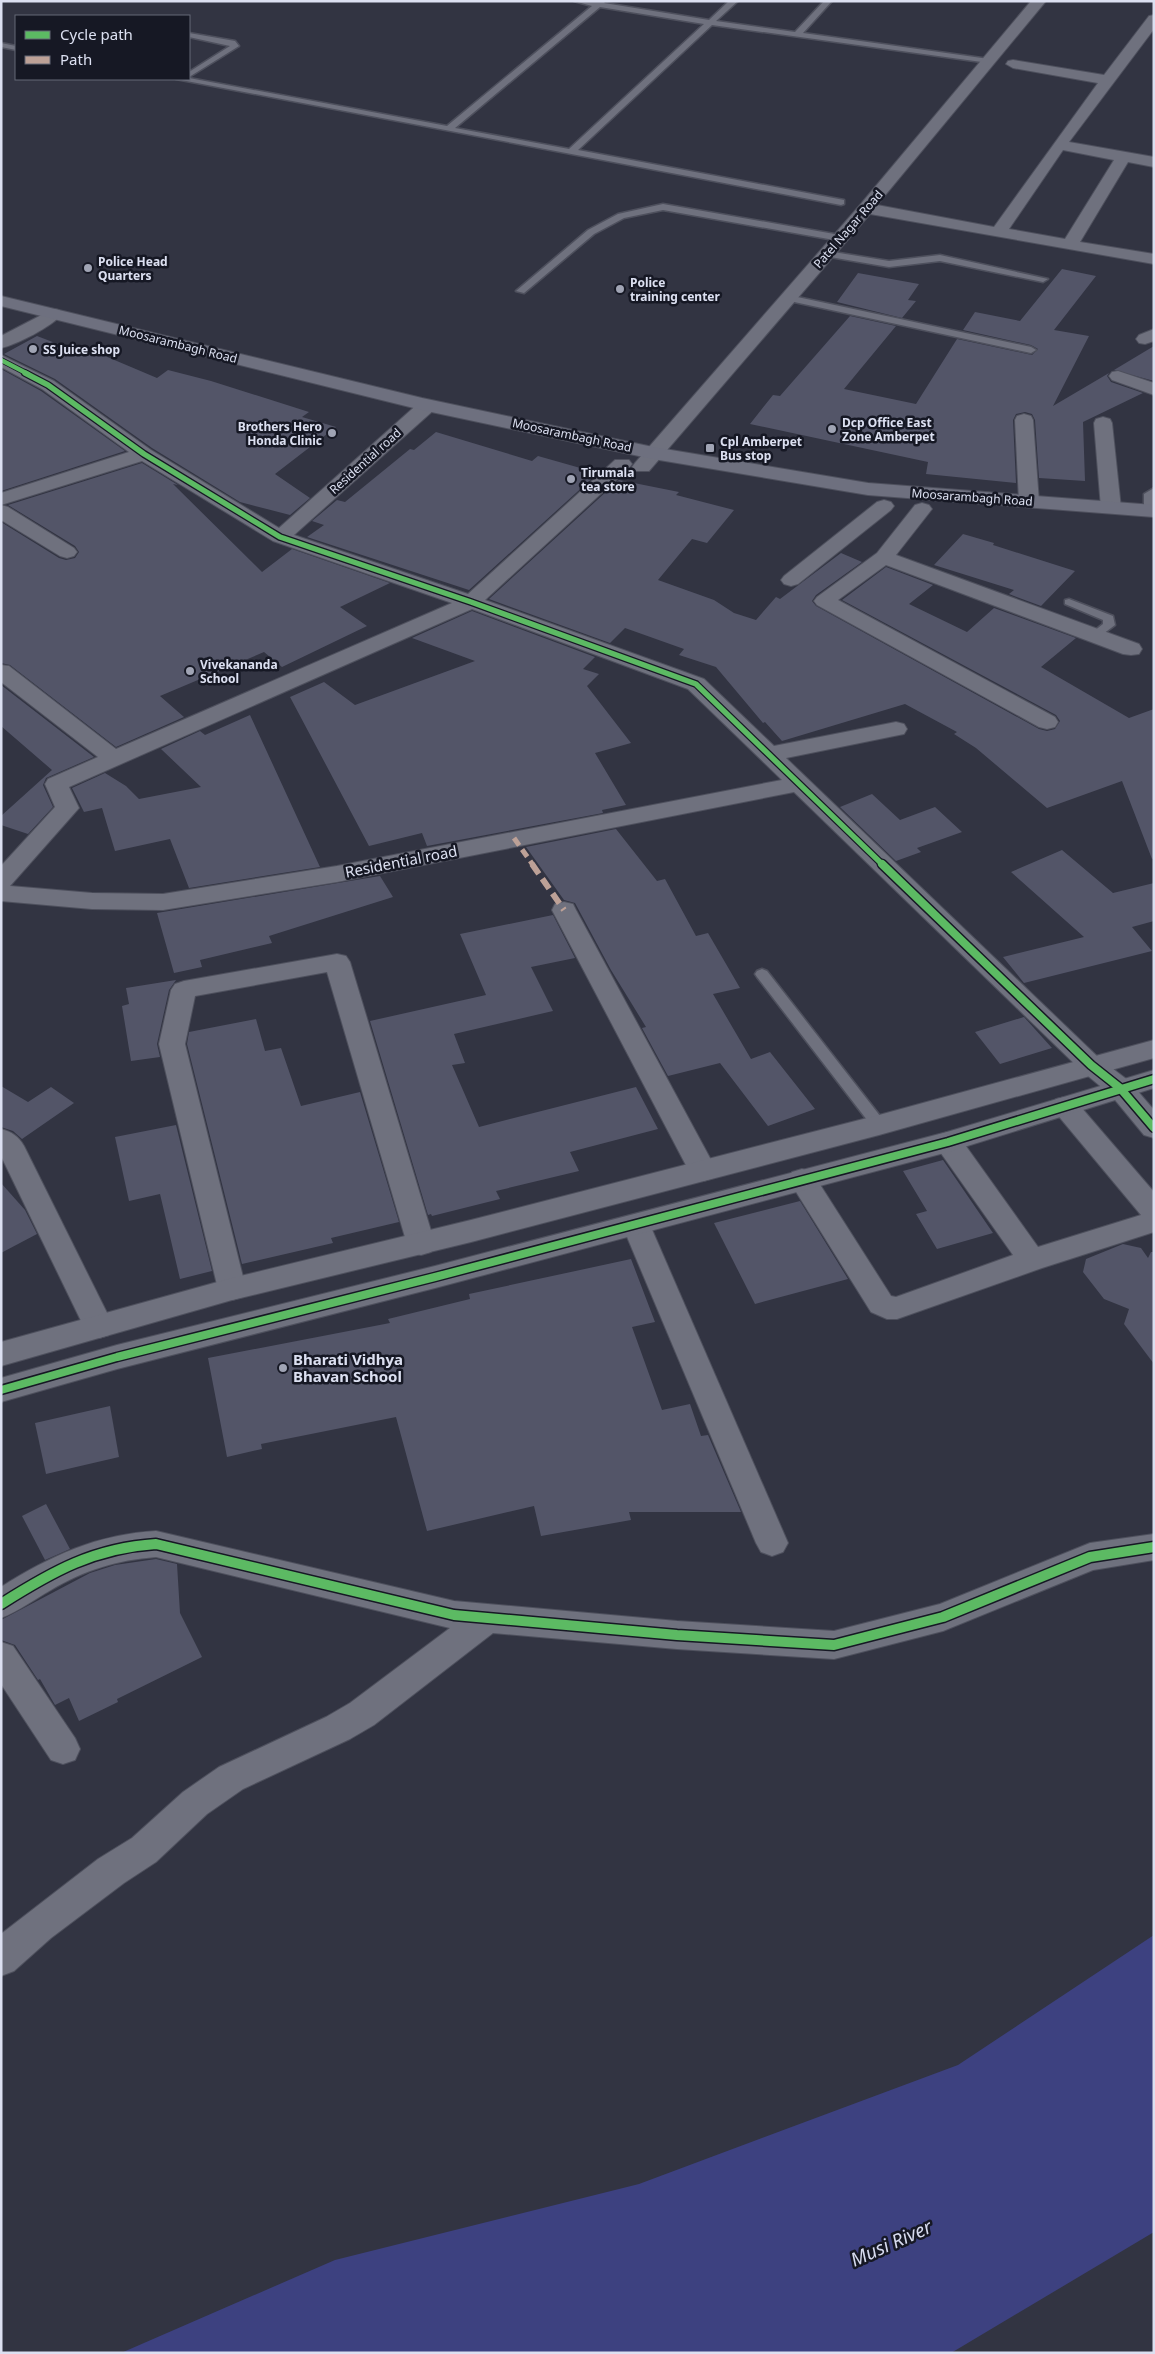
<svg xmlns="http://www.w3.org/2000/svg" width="1155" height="2354" font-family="'Noto Sans',sans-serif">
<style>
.water{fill:#3d4180}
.building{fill:#535568}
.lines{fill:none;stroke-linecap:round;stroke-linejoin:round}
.lane-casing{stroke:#4e505d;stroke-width:3}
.street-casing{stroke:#4e505d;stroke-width:2}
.secondary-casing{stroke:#4e505d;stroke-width:2}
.primary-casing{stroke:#4e505d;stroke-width:2}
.lane{fill:#6f717e;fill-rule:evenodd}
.street{fill:#6f717e;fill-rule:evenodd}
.secondary{fill:#6f717e;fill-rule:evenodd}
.primary{fill:#6e707f;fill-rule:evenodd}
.quiet-far1{stroke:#bda197;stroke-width:5;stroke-dasharray:9 5;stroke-linecap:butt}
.quiet{stroke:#bda197;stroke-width:6;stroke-dasharray:12 6;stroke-linecap:butt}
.cycleway-far3-casing{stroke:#161824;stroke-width:6}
.cycleway-far2-casing{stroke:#161824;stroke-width:8}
.cycleway-far1-casing{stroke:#161824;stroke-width:11}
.cycleway-casing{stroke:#161824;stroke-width:13}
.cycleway-far3{stroke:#5cba63;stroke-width:4.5}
.cycleway-far2{stroke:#5cba63;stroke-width:5.5}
.cycleway-far1{stroke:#5cba63;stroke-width:8}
.cycleway{stroke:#5cba63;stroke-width:10}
.poi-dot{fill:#a0a4b4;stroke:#161824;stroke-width:2}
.labels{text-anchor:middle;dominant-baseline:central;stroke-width:5;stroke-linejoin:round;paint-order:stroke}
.far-street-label{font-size:12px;fill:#dce0f1;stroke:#161824}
.far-poi-label{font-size:12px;font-weight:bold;fill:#dce0f1;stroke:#161824;text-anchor:start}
.street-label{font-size:15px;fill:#dce0f1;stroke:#161824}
.poi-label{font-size:15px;font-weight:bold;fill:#dce0f1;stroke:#161824;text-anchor:start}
.near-water-label{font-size:19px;font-style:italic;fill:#d7dbef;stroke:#161824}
</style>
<rect width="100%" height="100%" fill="#323442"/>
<path class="water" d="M1154,1935V2232L951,2353H121L335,2260L639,2184L958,2065Z"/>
<g class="building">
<path d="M1062,269L1096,276L1054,330L1089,336L1053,406L1109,373L1107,376L1111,382L1143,393L1083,422L1085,481L1039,478L1035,420L1032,414L1025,412L1016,414L1013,420L1016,483L926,474L928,462L750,424L773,395L780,396L850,316L896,326L844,389L916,404L957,339L1032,355L1038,349L1031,345L963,330L975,312L1020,321Z"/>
<path d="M858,273L919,284L908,300L916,301L902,318L837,302Z"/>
<path d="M37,336L71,349L79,345L157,378L168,370L211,381L309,412L302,417L336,427L275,474L310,498L290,515L240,502L152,448L55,379L4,354Z"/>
<path d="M1154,346V381L1114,370Z"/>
<path d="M1,369L41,391L125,451L1,491Z"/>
<path d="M436,432L532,461L538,456L598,473L469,590L307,537L324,525L312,521L337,500L345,502L410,449L414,450Z"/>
<path d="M142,463L178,485L173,484L262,572L292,549L390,583L340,607L367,626L282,667L264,652L160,696L184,717L116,747L10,665L1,663V522L59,558L66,560L75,558L79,552L75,546L8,505Z"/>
<path d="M619,480L679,492L676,495L734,510L707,543L692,539L658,580L714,600L734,613L756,620L776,597L780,599L841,553L862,562L816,595L812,601L816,606L1039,729L1047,731L1055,729L1060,721L1056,715L842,600L886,567L933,585L909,604L967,632L994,608L1076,638L1041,667L1129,718L1154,709V858L1152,859L1122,781L1047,808L976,748L954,734L957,732L905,704L782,741L765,722L763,723L716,667L679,655L684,649L625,628L610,643L489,599Z"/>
<path d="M963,534L994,543L993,545L1075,571L1041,606L1009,594L1014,590L934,565Z"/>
<path d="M472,611L595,657L583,669L599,674L587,686L631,743L595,753L626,805L602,810L603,813L427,846L422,833L369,846L290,697L324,682L355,705L475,661L412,638Z"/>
<path d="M1,685L94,757L46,778L43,785L53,807L28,834L1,825V816L52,770L1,726Z"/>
<path d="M250,715L320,867L189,888L170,839L115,851L102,808L84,812L72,788L105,773L126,786L139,799L201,787L161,749L200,731L205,735Z"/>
<path d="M872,794L900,820L935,807L962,832L917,848L921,852L896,861L840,807Z"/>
<path d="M616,829L657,881L665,879L696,936L708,933L740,988L713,994L751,1059L770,1052L815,1109L768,1126L720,1063L668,1076L642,1028L646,1027L611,970L575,903L564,900L526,847Z"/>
<path d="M1062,850L1113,893L1154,883V921L1132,927L1152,951L1024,983L1003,957L1084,937L1011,872Z"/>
<path d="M380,876L393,897L269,936L272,943L200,960L202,967L174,973L157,913Z"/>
<path d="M553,915L575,958L531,967L553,1011L454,1034L465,1063L452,1065L479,1127L636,1087L658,1129L570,1152L579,1171L496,1191L500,1199L432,1216L431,1214L428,1215L370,1021L486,995L460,934Z"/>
<path d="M176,980L169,990L157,1044L160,1057L131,1061L122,1006L129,1004L126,988Z"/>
<path d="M1024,1017L1052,1048L1000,1064L975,1032Z"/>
<path d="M256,1019L265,1051L281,1048L301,1106L360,1092L399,1222L331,1238L333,1243L242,1264L187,1044L189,1032Z"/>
<path d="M1,1086L28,1102L51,1087L74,1103L22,1139L13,1131L1,1127Z"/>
<path d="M176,1125L212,1271L180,1279L160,1194L129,1201L115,1137Z"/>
<path d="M943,1160L993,1233L937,1249L916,1214L927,1211L903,1171Z"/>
<path d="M1,1183L25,1210L37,1234L1,1253Z"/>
<path d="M800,1201L848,1279L755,1304L714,1223Z"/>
<path d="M1123,1244L1141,1248L1148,1258L1151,1252H1154V1364L1124,1324L1129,1309L1104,1299L1083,1272L1086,1259Z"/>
<path d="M631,1259L655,1322L632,1327L662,1410L690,1404L701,1436L708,1435L741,1512H629L631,1520L541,1536L534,1506L427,1531L396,1417L261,1444L262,1449L227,1457L208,1358L390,1323L388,1319L470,1299L469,1294Z"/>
<path d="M110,1406L119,1457L46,1474L35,1423Z"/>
<path d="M46,1504L70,1549L45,1560L22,1516Z"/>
<path d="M156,1559L177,1564L180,1613L202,1657L117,1699L118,1702L79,1721L69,1698L55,1705L40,1679L38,1680L15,1645L1,1640V1620L90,1573L115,1565Z"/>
</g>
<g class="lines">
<g class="lane-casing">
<g id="lane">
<path d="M574,1H606L604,3L709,20L729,1H738L716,21L795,32L824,1H832L803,33L989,59L993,61L989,63L712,25L578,150L844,200V204L841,205L176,79L189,78L447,126L592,6ZM600,7L704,24L569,149L455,128Z"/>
<path d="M189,33L235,41L239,46L189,77V72L230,46L189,37Z"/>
<path d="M1,43L16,46V50L1,47Z"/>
<path d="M663,204L840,235L845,238L840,241L663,210L624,218L594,234L524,293L516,291L588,230L618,214Z"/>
<path d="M827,251L889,261L940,255L1048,279L1043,282L940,261L889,267L824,256L822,254Z"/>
<path d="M788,295L1031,347L1036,350L1031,353L785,300V296Z"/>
<path d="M1154,488L1153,510L1152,512H1144V494Z"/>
<path d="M1069,599L1113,616L1115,625L1099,637H1091L1089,635L1103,624V620L1065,604V600Z"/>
<path d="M762,969L767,971L884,1121L886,1125L884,1129H874L757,977L755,974L757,971Z"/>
</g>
</g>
<g class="street-casing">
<g id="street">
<path d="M1031,1H1046L877,205L994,227L1098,83L1013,68L1006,64L1008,61L1013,60L1104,75L1149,16L1154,15V29L1069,142L1154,157V167L1128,162L1080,242L1154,254V264L870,214L649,471H635L632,467L635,463L860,205ZM1063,150L1114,160L1065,239L1009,229Z"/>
<path d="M53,309L59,310L62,314C53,326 16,345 1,348V336Z"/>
<path d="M1154,329V341L1145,344L1139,343L1136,339L1139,335Z"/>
<path d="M1,355L54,381L151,450L279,528L421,401H435L437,405L435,409L294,535L468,594L615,460H629L632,464L629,468L485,600L704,679L774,746L896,722L904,724L907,729L904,734L786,758L1100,1059L1129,1081L1154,1110V1138L1144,1135L1111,1095L1082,1071L794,792L337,882L163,910L92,909L1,901V866L55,807L45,784L48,779L98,757L1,682V665L9,666L116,749L452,603L273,541L142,461L1,505V493L129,452L42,389L1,367ZM472,609L688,689L782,780L337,866L163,894L92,893L10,886L79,808L69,787Z"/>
<path d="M1118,371L1154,383V395L1112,380L1109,376L1112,372Z"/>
<path d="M1024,414L1031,416L1033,420L1039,502L1036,506H1022L1019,502L1015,420L1017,416Z"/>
<path d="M1103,417L1110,419L1112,423L1121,508L1118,512H1104L1101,508L1094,423L1096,419Z"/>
<path d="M884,500L891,502L894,506L891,510L798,584L791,586L784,584L781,580L784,576L877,502Z"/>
<path d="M922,503L929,505L932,509L896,555L1139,644L1142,649L1139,654L1131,655L1123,654L886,565L838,600L1055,717L1058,722L1055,727L1047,729L1039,727L817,605L814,601L817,597L877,553L915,505Z"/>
<path d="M1,505L8,507L74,548L77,552L74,556L67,558L60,556L1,520Z"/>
<path d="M564,902L573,904L576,910L717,1171L713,1178L703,1181L693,1178L689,1171L552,910L555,904Z"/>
<path d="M337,954L346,956L350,962L435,1244L431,1252L421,1255L411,1252L407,1244L327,972L195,996L185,1044L246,1289L242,1297L232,1300L222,1297L218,1289L159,1044L171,990L175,984L184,981Z"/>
<path d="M1065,1097L1074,1099L1154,1192V1232L1042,1268L897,1319H887L871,1312L788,1179L792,1172L802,1169L812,1172L891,1296L896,1297L1013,1255L938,1149L934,1142L938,1135L948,1132L958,1135L1038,1247L1141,1215L1056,1113L1052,1106L1056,1099Z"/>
<path d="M1,1129C12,1132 18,1136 24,1146L114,1327L109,1335L99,1338L89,1335L84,1327L1,1156Z"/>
<path d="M636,1215L646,1218L650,1225L788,1543L783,1552L772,1556L761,1552L756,1543L622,1225L626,1218Z"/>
<path d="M156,1531L454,1601L677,1621L834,1631L940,1604L1090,1543L1154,1534V1560L1093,1570L943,1631L834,1659L677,1649L493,1633L374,1725L350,1739L243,1789L207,1814L156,1862L124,1883L51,1938L14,1971L1,1976V1934L98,1859L132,1838L183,1792L219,1767L326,1717L350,1703L450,1628L156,1557C117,1560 85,1570 51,1590C35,1599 19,1611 1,1618V1587C50,1556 98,1534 156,1531Z"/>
<path d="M1,1642L13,1646L75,1738L80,1749L75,1760L63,1764L51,1760L1,1684Z"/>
</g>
</g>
<g class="secondary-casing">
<g id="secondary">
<path d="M1154,1040V1058L879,1135L471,1242L232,1300L1,1366V1342L232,1278L471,1220L879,1115Z"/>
<path d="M1154,1070V1088L948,1152L435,1288L117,1369L1,1402V1378L117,1345L435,1266L947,1132Z"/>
</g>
</g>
<g class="primary-casing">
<path id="primary" d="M1,296L422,398L653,447L868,483L1154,505V517L868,495L653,459L422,410L1,306Z"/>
</g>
<use href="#lane" class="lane"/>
<use href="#street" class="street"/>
<use href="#secondary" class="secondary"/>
<use href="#primary" class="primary"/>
<path class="quiet-far1" d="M514,838L533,865"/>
<path class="quiet" d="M532,864L564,910"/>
<g class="cycleway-far3-casing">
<path id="cycleway-far3" d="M1,360L28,374"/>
</g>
<g class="cycleway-far2-casing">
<path id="cycleway-far2" d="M25,373L48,385L144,454L280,537L471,602L696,684L883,865"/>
</g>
<g class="cycleway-far1-casing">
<g id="cycleway-far1">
<path d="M882,864L1091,1065L1120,1088L1154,1128"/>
<path d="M1,1390L117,1357L435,1277L948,1142L1154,1079"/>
</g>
</g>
<g class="cycleway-casing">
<path id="cycleway" d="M1,1604C53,1571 94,1548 156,1544L454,1615L677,1635L834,1645L943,1617L1090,1557L1154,1547"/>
</g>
<use href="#cycleway-far3" class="cycleway-far3"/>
<use href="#cycleway-far2" class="cycleway-far2"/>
<use href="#cycleway-far1" class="cycleway-far1"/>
<use href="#cycleway" class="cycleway"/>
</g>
<g class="poi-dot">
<circle cx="88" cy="268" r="5"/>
<circle cx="620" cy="289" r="5"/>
<circle cx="33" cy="349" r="5"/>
<circle cx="832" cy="429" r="5"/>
<circle cx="332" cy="433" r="5"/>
<rect x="705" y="443" width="10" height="10" rx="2.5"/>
<circle cx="571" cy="479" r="5"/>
<circle cx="190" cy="671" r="5"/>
<circle cx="283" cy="1368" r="5"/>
</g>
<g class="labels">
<g class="far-street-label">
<text transform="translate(848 229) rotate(-49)">Patel Nagar Road</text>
<text transform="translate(178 344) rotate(14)">Moosarambagh Road</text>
<text transform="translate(572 435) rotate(12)">Moosarambagh Road</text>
<text transform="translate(365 461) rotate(-42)">Residential road</text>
<text transform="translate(972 497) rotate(4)">Moosarambagh Road</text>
</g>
<g class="far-poi-label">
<text x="98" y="261">Police Head<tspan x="98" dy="14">Quarters</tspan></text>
<text x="630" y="282">Police<tspan x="630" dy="14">training center</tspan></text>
<text x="43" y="349">SS Juice shop</text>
<text x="842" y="422">Dcp Office East<tspan x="842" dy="14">Zone Amberpet</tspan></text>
<text x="322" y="426" text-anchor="end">Brothers Hero<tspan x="322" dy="14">Honda Clinic</tspan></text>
<text x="720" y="441">Cpl Amberpet<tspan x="720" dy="14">Bus stop</tspan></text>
<text x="581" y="472">Tirumala<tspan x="581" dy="14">tea store</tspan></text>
<text x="200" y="664">Vivekananda<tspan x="200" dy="14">School</tspan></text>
</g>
<g class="street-label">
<text transform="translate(401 861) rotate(-11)">Residential road</text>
</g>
<g class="poi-label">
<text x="293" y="1359">Bharati Vidhya<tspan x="293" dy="17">Bhavan School</tspan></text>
</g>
<g class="near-water-label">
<text transform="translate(891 2243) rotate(-24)">Musi River</text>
</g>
</g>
<rect width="1155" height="2354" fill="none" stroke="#dce0f1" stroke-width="5"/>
<rect x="15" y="15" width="175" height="65" fill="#161824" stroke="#656876"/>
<rect x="25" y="31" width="25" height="8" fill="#5cba63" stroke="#656876"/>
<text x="60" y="40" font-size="15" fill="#dce0f1">Cycle path</text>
<rect x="25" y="56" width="25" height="8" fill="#bda197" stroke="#656876"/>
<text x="60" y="65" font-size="15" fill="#dce0f1">Path</text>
</svg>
